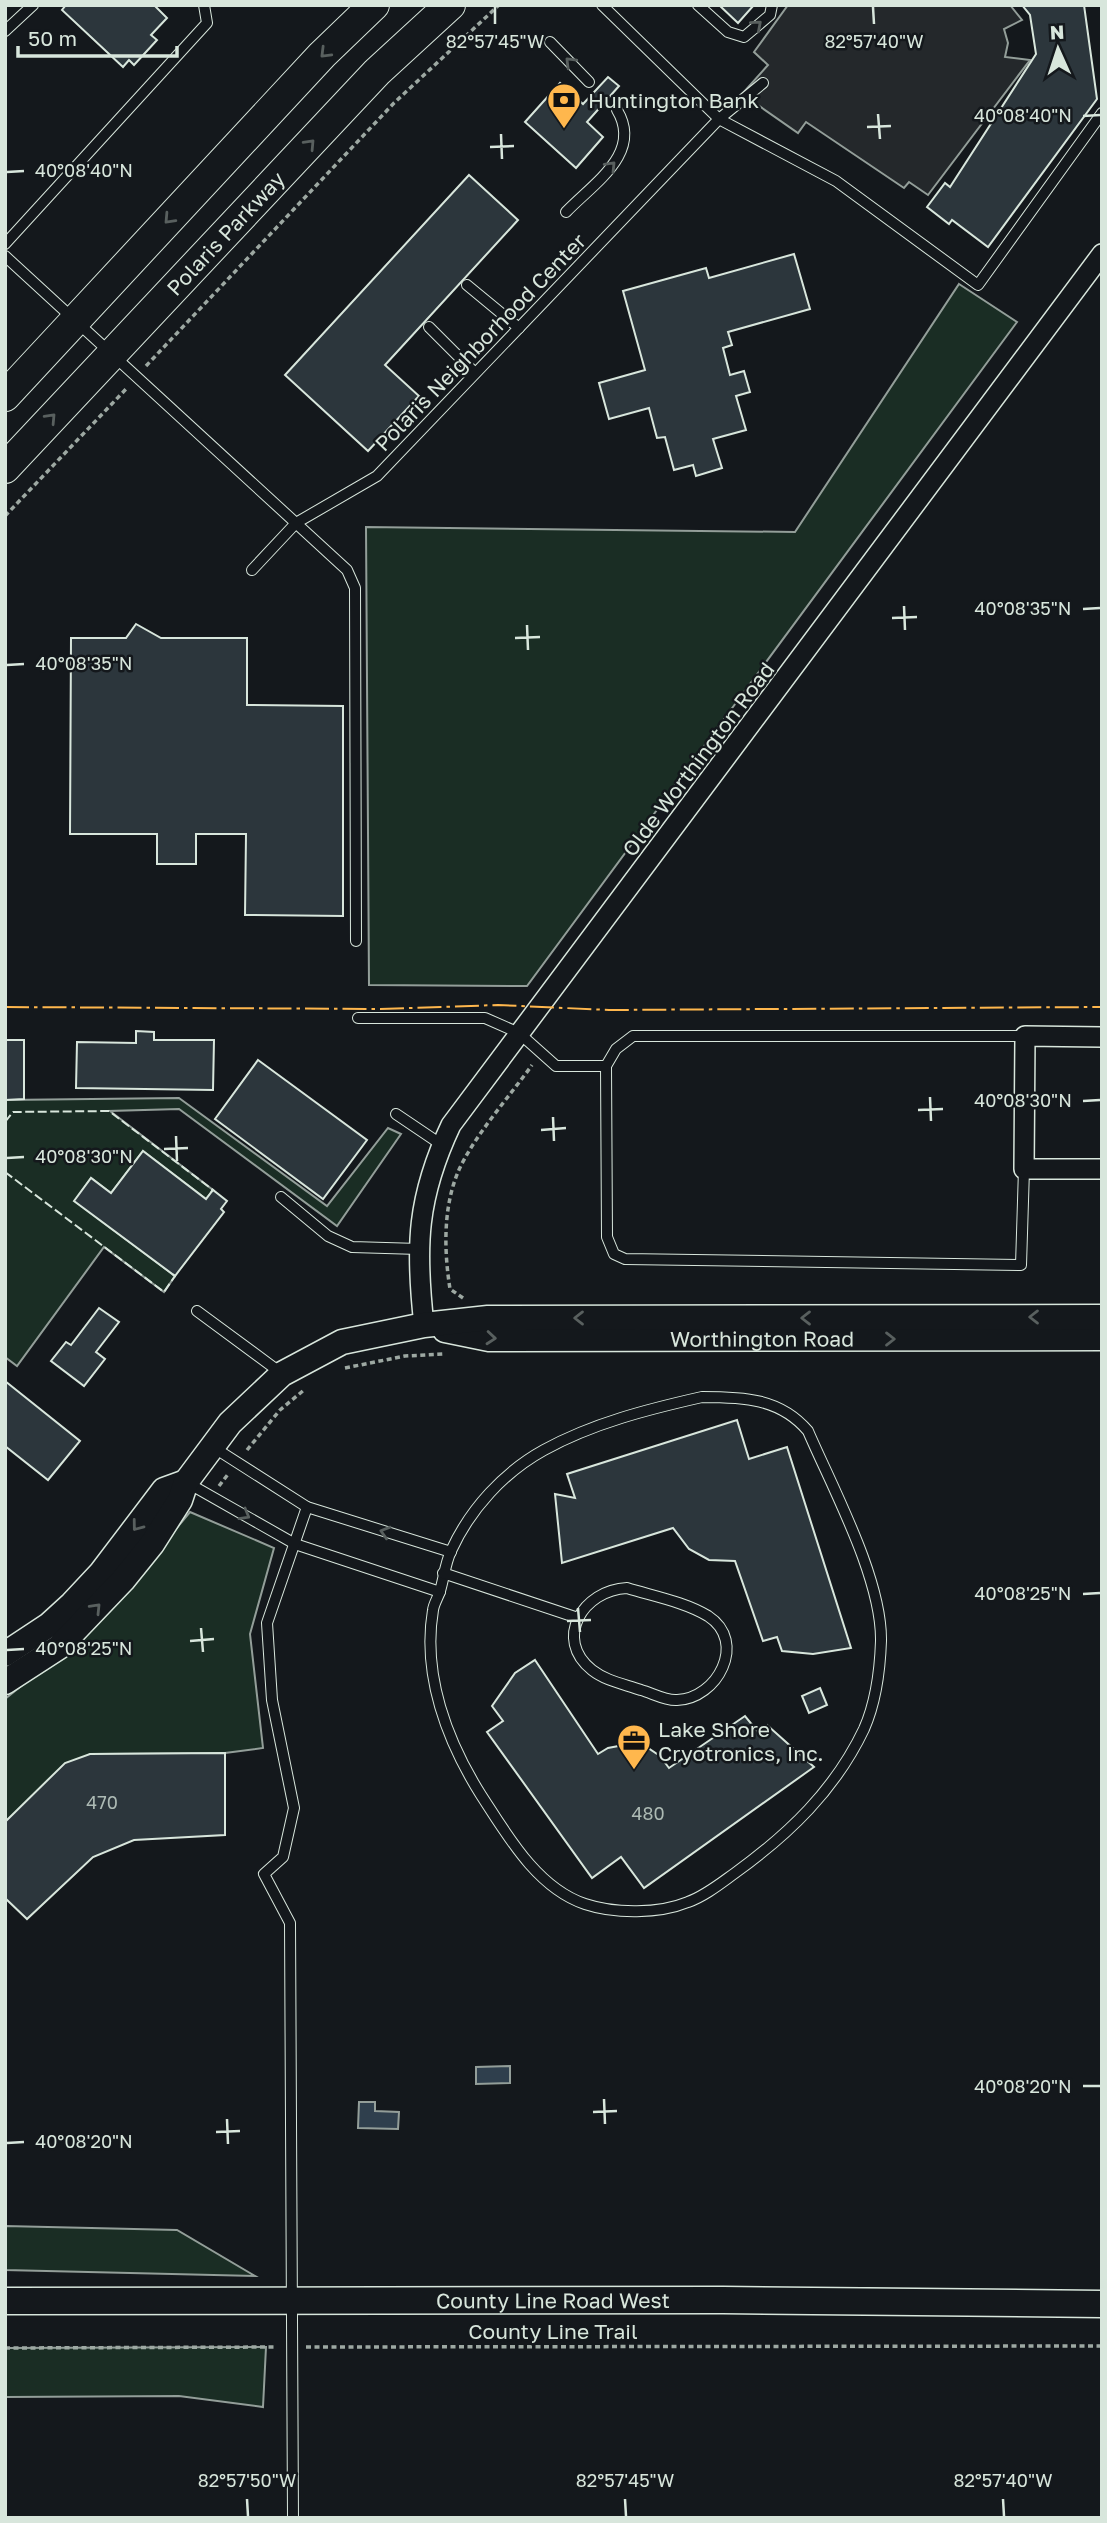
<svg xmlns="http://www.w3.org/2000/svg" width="1107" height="2523" font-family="'Golos Text',sans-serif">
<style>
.green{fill:#1a2d24;stroke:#939e99;stroke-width:2}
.parking{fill:#24282b;stroke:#939e99;stroke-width:2}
.water{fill:#2f3f4d;stroke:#939e99;stroke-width:2}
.building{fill:#2c363c;stroke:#d8e6dc;stroke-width:2}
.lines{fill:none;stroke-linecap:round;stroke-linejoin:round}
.service-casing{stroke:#d8e6dc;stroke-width:12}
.minor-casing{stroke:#d8e6dc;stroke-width:22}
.tertiary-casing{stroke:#d8e6dc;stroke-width:27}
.secondary-casing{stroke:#d8e6dc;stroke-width:29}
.primary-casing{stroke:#d8e6dc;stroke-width:32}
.path{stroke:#9da8a2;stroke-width:3.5;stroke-dasharray:5 3.5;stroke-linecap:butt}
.service{stroke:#14181c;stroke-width:10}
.minor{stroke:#14181c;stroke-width:19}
.tertiary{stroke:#14181c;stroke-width:24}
.secondary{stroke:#14181c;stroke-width:26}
.primary{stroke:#14181c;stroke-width:30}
.fence{stroke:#d8e6dc;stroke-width:2;stroke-dasharray:9 3.5;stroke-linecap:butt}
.power{stroke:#ffb74d;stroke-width:2;stroke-dasharray:24 5 3.5 5;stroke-linecap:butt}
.oneway{stroke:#59605f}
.ticks{fill:none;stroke:#d8e6dc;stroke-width:2.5}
.labels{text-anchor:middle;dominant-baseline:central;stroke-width:5;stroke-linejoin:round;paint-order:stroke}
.number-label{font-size:18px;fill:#adbab4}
.poi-label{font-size:21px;fill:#d8e6dc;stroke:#14181c;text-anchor:start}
.street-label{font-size:21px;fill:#d8e6dc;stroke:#14181c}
.ticks-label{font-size:18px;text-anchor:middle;fill:#d8e6dc;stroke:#14181c;stroke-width:5;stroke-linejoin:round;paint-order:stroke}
</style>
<rect width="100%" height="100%" fill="#14181c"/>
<g class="green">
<path d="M959,284L1017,322L527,986L369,985L366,527L795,532Z"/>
<path d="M179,1098L327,1206L388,1128L401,1134L337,1226L179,1109L110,1111L213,1190L206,1199L143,1151L111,1193L91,1178L75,1201L175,1276L164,1292L104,1247L17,1366L5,1357V1100Z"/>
<path d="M190,1512L274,1548L250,1634L263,1748L225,1753L90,1754L5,1822V1699L95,1627Z"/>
<path d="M5,2226L177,2230L255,2276L5,2270Z"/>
<path d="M266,2347L263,2407L179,2396L5,2397V2348Z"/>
</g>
<path class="parking" d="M788,5H1010L1022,20L1004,29L1008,43L1005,57L1030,60L928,195L909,182L904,188L806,122L798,133L742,94L768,65L754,52Z"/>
<g class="water">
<path d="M510,2066V2083L476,2084V2067Z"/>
<path d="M359,2102H375V2111L399,2112L398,2129L358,2128Z"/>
</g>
<g class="building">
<path d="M66,5H154L167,18L151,35L157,40L134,65L129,60L123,67L62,10Z"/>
<path d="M719,5H754L738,23Z"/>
<path d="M1022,5H1084L1097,99L988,247L952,220L949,224L927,207L945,183L950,187L1036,54L1030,15Z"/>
<path d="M608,77L619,86L587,122L603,137L576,168L525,122L560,83L583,104Z"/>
<path d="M469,175L518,220L385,365L419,396L368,451L285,375Z"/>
<path d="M794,254L810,309L728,332L732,345L723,348L730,375L744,371L750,392L736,396L746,430L713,439L722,468L696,476L693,465L674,470L665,437L657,438L649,408L609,419L599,383L645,370L623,291L706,268L709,278Z"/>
<path d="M136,624L161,638H247V705L343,706V916L245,915L246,834H196V864H157V834H70L71,638H126Z"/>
<path d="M136,1031L154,1032V1040H214L213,1090L76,1088L77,1042L136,1043Z"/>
<path d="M5,1040H24V1099L5,1100Z"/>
<path d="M258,1060L367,1140L323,1199L215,1119Z"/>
<path d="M143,1151L206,1199L213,1190L227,1201L221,1209L224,1212L175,1276L74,1201L91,1178L111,1193Z"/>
<path d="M99,1308L119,1322L96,1352L105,1359L84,1386L51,1361L66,1342L71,1345Z"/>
<path d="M5,1381L80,1441L48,1480L5,1446Z"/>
<path d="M737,1420L749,1459L787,1447L851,1648L813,1654L782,1651L777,1637L763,1641L735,1561L709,1560L689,1549L673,1528L562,1563L555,1494L575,1498L567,1474Z"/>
<path d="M535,1660L598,1754L608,1748L629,1744L648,1748L660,1756L669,1768L745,1716L758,1732L767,1725L814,1767L644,1888L621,1857L592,1878L487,1732L503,1721L492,1706L515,1673Z"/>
<path d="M820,1688L827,1705L809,1713L802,1696Z"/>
<path d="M225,1753V1835L134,1840L93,1857L27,1919L5,1898V1822L65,1763L90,1754Z"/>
</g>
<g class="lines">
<g class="service-casing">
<g id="service">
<path d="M698,5L728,32L744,37L770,15L772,5"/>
<path d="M5,31L33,5"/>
<path d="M550,42L589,82"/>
<path d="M763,83L719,119L836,181L978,285L1102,113"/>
<path d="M566,212C594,183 643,153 617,110"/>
<path d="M5,244L207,23L204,5"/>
<path d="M5,256L347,570L355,588L356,941"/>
<path d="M467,285L519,328"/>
<path d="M429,327L475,373"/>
<path d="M252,570L296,523L377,476L719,119L602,5"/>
<path d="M358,1018H485L519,1033L556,1066H606"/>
<path d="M396,1114L442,1145"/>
<path d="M1024,1169L1021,1265L625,1259L614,1254L607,1237L606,1066L616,1049L633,1036H1025"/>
<path d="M281,1197L328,1236L352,1247L419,1249"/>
<path d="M197,1311L281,1373"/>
<path d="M702,1397C743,1397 780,1398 808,1431C833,1489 882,1579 881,1641C880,1670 876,1702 864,1729C835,1790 789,1834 735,1873C721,1883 705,1896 688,1902C659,1914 615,1914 585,1904C537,1888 507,1835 481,1795C447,1741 422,1675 433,1610C434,1603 438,1598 440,1591C444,1578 445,1564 451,1551C470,1509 504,1472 544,1450C593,1423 649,1409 702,1397Z"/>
<path d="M213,1447L307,1507L451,1552"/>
<path d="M186,1482L295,1544L440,1592"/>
<path d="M443,1573L578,1618"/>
<path d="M627,1588C653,1596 685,1602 708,1616C748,1642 717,1699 677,1700C666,1701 652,1693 641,1690C624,1684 606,1681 592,1670C553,1639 583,1590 627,1588Z"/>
<path d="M293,2518L290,1923L264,1874L283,1857L294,1808L272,1700L267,1623L307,1507"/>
</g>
</g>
<g class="minor-casing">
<g id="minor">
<path d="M1102,1037L1025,1036L1024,1169H1102"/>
<path d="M424,1325C415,1246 417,1197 451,1125L1102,254"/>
</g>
</g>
<g class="tertiary-casing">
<g id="tertiary">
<path id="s1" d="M445,1330L489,1339L1102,1338"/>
<path d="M5,1654L49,1625L72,1604L101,1573L164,1490L186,1482"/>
<path d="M5,1682L59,1647L123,1580L152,1544L180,1500L186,1482L230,1423L282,1374L342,1342L424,1325L488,1318L1102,1317"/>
</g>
</g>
<g class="secondary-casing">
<g id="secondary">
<path id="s2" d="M5,2301L723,2300L1102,2304"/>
</g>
</g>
<g class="primary-casing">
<g id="primary">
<path d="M5,396L322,55L374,5"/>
<path id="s3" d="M5,468L377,72L450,5"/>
</g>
</g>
<g class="path">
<path d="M146,366L394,103L499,5"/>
<path d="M5,516L127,388"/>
<path d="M463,1298L450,1289C444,1251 443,1208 458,1172C473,1137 510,1096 532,1065"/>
<path d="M345,1368L405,1356L444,1354"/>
<path d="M247,1450L280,1410L304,1390"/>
<path d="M219,1486L229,1473"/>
<path d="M306,2347L1102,2346"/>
<path d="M5,2348L277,2347"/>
</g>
<use href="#service" class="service"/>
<use href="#minor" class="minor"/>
<use href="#tertiary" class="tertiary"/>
<use href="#secondary" class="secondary"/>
<use href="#primary" class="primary"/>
<g class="fence">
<path d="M5,1122L13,1112L109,1111L213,1190L211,1192"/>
<path d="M5,1172L164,1292L175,1276L171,1273"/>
</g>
<path class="power" d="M5,1007L380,1009L498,1005L609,1010L1102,1007"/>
</g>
<defs><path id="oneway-chevron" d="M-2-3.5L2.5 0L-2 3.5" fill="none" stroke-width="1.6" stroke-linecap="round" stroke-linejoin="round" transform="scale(1.75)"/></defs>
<g class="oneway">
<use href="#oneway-chevron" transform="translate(757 25) rotate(-41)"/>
<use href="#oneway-chevron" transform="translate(325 53) rotate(135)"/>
<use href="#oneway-chevron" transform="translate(570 62) rotate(-135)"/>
<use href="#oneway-chevron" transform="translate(310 144) rotate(-47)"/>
<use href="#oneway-chevron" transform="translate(611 166) rotate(-46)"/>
<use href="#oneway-chevron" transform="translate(169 219) rotate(133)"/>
<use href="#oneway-chevron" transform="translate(51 418) rotate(-47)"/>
<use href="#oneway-chevron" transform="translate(1034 1317) rotate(180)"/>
<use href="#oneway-chevron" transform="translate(579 1318) rotate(180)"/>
<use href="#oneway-chevron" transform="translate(806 1318) rotate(180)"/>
<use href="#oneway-chevron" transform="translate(491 1338) rotate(5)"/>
<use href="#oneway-chevron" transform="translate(890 1339)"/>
<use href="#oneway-chevron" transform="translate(245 1515) rotate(30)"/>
<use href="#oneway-chevron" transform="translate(137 1526) rotate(127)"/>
<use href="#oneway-chevron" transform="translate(385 1532) rotate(-163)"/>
<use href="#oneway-chevron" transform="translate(96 1608) rotate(-46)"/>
</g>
<path class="ticks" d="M495,7V24M873,7L874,24M878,114L880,139M1083,116L1100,115M867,127L891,126M501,134L502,159M490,147L514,146M7,172L24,171M904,606L905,630M1083,609L1100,608M892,618L917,617M527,625L528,650M515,638L540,637M7,665L24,664M930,1097L931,1121M1083,1101L1100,1100M918,1110L943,1109M553,1117L554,1141M541,1130L566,1128M176,1136L177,1161M164,1149L188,1148M7,1158L24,1157M1083,1594L1100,1593M578,1608L580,1632M567,1621L591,1620M201,1628L203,1652M190,1641L214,1639M7,1650L24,1649M1083,2086H1100M604,2099L605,2124M593,2112L617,2111M227,2119L228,2144M216,2132L240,2131M7,2143L24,2142M247,2499L248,2516M625,2499L626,2516M1003,2499L1004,2516"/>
<defs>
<g id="bank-pin" transform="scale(1.75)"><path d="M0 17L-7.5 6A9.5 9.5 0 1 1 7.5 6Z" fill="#ffb74d" stroke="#14181c"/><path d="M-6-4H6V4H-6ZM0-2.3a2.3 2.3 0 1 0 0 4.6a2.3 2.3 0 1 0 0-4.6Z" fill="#111"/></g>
<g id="office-pin" transform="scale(1.75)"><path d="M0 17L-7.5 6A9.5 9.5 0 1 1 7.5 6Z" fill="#ffb74d" stroke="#14181c"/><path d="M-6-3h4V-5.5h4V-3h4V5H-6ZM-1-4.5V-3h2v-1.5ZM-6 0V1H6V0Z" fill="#111"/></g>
</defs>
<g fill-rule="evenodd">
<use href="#bank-pin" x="564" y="100"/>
<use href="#office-pin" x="634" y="1741"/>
</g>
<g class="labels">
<g class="number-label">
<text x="102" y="1802">470</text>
<text x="648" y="1813">480</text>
</g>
<g class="poi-label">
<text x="588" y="100">Huntington Bank</text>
<text x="658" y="1729">Lake Shore<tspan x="658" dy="24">Cryotronics, Inc.</tspan></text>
</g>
<g class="street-label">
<text stroke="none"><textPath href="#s3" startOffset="322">Polaris Parkway</textPath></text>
<text transform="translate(480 342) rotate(-46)">Polaris Neighborhood Center</text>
<text transform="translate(698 759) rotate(-53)">Olde Worthington Road</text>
<text stroke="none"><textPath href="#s1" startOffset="318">Worthington Road</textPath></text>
<text stroke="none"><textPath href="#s2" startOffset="548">County Line Road West</textPath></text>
<text x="553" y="2331">County Line Trail</text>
</g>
</g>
<g class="ticks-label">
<text x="495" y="48">82°57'45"W</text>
<text x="874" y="48">82°57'40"W</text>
<text x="1023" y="122">40°08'40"N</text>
<text x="84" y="177">40°08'40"N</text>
<text x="1023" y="615">40°08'35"N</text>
<text x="84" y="670">40°08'35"N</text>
<text x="1023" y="1107">40°08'30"N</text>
<text x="84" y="1163">40°08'30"N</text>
<text x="1023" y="1600">40°08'25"N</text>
<text x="84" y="1655">40°08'25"N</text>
<text x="1023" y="2093">40°08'20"N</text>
<text x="84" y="2148">40°08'20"N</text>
<text x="247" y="2487">82°57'50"W</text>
<text x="625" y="2487">82°57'45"W</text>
<text x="1003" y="2487">82°57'40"W</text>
</g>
<rect width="1107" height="2523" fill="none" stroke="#d8e6dc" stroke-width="14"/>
<g transform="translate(1058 49) rotate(357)" stroke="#14181c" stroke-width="5" paint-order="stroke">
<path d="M0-5L12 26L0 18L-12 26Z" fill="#d8e6dc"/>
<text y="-10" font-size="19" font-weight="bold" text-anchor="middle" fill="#d8e6dc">N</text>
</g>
<path d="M18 46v10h159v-10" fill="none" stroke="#d8e6dc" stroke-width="3.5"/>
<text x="28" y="46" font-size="21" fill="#d8e6dc" stroke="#14181c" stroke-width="5" paint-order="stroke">50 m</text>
</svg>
